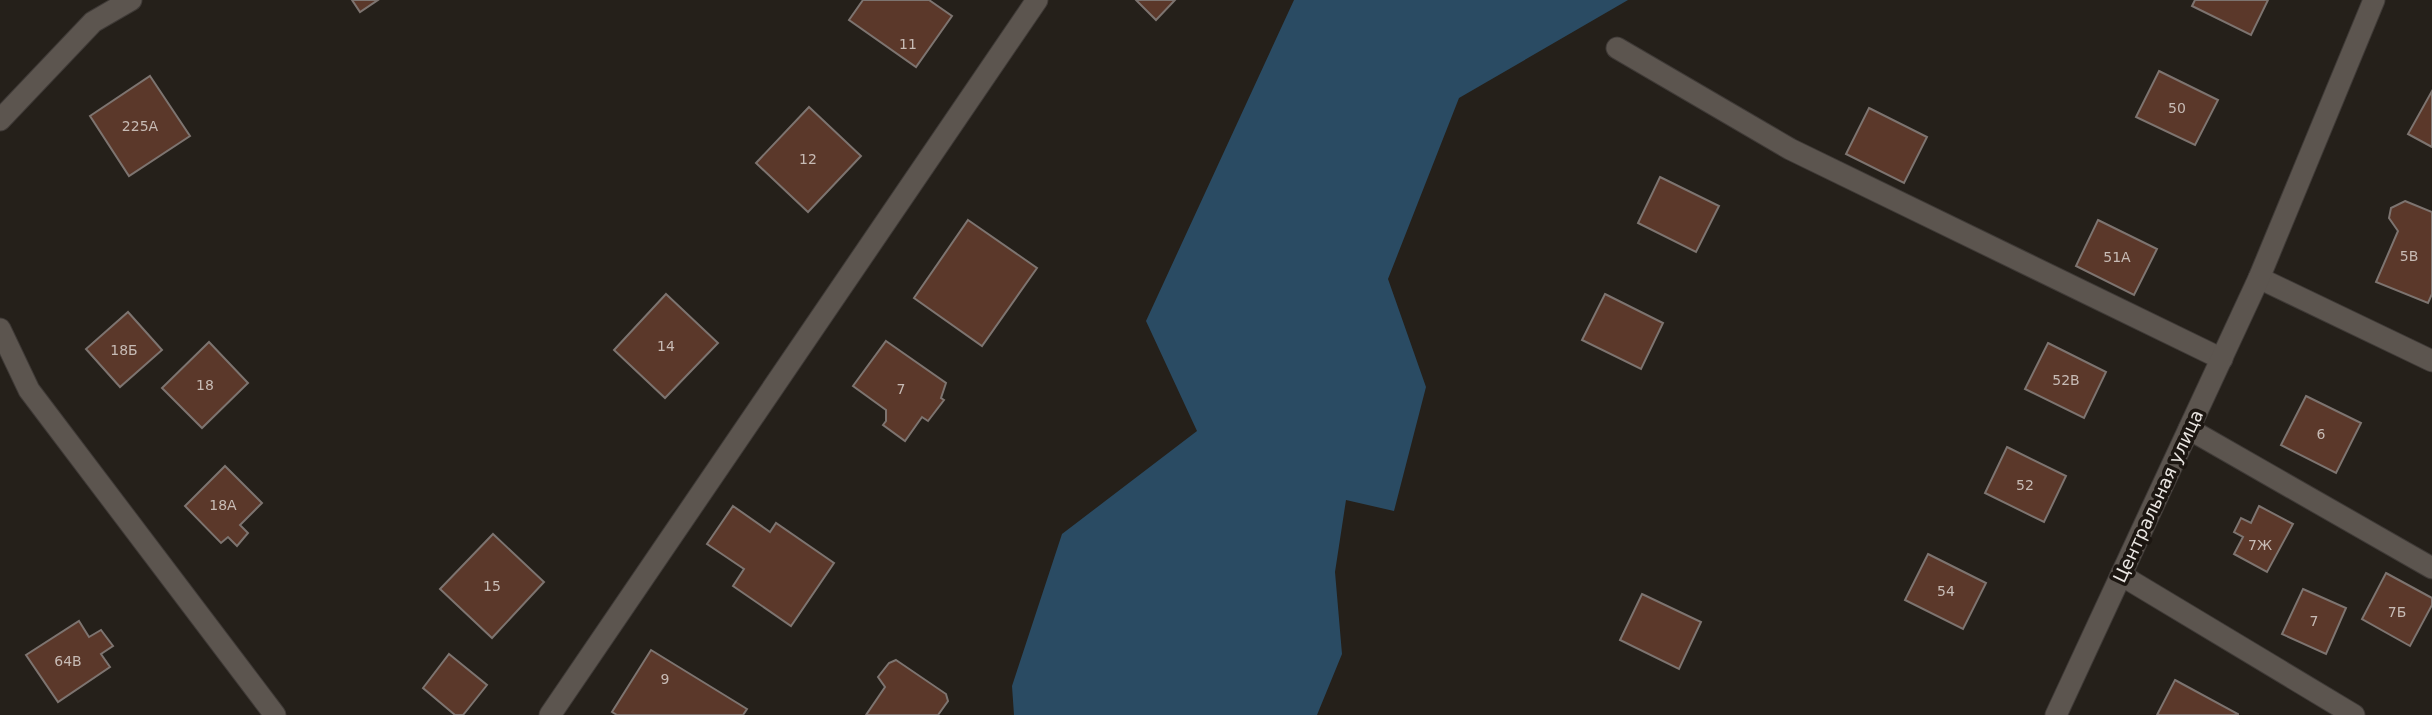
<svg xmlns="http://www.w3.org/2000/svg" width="2432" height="715" font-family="'DejaVu Sans',sans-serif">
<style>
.water{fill:#2a4b63}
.building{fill:#5b382a;stroke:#7d7470;stroke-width:2}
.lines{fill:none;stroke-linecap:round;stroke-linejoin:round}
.minor-casing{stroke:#3f3a37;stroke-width:23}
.minor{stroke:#5c554f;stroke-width:21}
.labels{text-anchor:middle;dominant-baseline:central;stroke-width:7;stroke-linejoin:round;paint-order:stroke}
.number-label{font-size:14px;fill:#c7bbb5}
.street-label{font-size:18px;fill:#ebe7e3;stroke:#1c1611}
</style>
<rect width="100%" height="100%" fill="#25201a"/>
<path class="water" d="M1294,0H1628L1459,98L1388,279L1426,387L1394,511L1346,500L1335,572L1342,654L1317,715H1014L1012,686L1062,534L1197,431L1146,321Z"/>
<g class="building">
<path d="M352,0H378L360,12Z"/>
<path d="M863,0H929L952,16L916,67L849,20Z"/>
<path d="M1136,0H1175L1156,20Z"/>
<path d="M2195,0H2268L2251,35L2192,6Z"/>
<path d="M2159,71L2218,100L2195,145L2136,117Z"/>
<path d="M150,76L190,136L129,176L90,116Z"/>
<path d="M2432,91V147L2408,134Z"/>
<path d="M809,107L861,156L808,212L756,163Z"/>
<path d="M1869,108L1927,137L1904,183L1846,154Z"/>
<path d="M1660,177L1719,206L1696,252L1638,223Z"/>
<path d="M2405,201L2432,212V294L2428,303L2376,282L2398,231L2389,218L2391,208Z"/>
<path d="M968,220L1037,268L982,346L914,298Z"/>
<path d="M2098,220L2157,249L2134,295L2076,266Z"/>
<path d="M666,294L718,343L665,398L614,350Z"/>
<path d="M1605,294L1663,323L1641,369L1582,340Z"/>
<path d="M128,312L162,350L120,387L86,349Z"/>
<path d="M886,341L946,383L941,398L944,400L928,421L922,417L905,441L883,425L886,421V410L853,386Z"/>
<path d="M209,342L248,383L202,428L162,388Z"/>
<path d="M2048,343L2106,372L2084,418L2025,389Z"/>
<path d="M2306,396L2361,423L2336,473L2281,445Z"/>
<path d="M2007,447L2066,476L2044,522L1985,493Z"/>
<path d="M225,466L262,503L240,525L248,533L237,546L228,537L221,543L185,506Z"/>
<path d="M733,506L770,532L776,523L834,563L791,626L733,586L744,569L707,544Z"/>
<path d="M2259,506L2293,524L2267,572L2234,554L2243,537L2234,532L2241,518L2251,523Z"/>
<path d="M493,534L544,582L492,638L440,589Z"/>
<path d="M1928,554L1986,583L1963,629L1905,600Z"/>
<path d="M2386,573L2432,598V605L2410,646L2362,619Z"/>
<path d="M2303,589L2346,608L2326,654L2282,634Z"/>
<path d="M1642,594L1701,622L1679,669L1620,640Z"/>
<path d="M79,621L89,637L101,630L113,646L101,654L110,667L58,702L26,655Z"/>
<path d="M651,650L747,709L743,715H617L612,712Z"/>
<path d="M449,654L487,685L463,715H455L423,688Z"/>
<path d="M896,660L946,694L948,701L938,715H866L885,687L878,677L889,663Z"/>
<path d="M2175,680L2238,714V715H2157Z"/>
</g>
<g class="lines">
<g class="minor-casing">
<g id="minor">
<path d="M1617,48L1790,149L2222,359"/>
<path d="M0,120L93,22L131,0"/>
<path d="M2259,278L2432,361"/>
<path d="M0,329L29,390L275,715"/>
<path d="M2189,429L2432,568"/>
<path d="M2121,575L2354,715"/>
<path d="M550,715L1037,0"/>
<path d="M2056,715L2259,278L2374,0"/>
</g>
</g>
<use href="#minor" class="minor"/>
</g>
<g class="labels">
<g class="number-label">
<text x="908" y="44">11</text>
<text x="2177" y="108">50</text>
<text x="140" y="126">225А</text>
<text x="808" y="159">12</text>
<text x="2409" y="256">5В</text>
<text x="2117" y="257">51А</text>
<text x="666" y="346">14</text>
<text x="124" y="350">18Б</text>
<text x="2066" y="380">52В</text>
<text x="205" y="385">18</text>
<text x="901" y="389">7</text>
<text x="2321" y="434">6</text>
<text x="2025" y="485">52</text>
<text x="223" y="505">18А</text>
<text x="2260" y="545">7Ж</text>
<text x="492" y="586">15</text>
<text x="1946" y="591">54</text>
<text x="2397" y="612">7Б</text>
<text x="2314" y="621">7</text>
<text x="68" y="661">64В</text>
<text x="665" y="679">9</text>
</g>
<g class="street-label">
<text transform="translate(2158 496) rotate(-65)">Центральная улица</text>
</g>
</g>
</svg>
